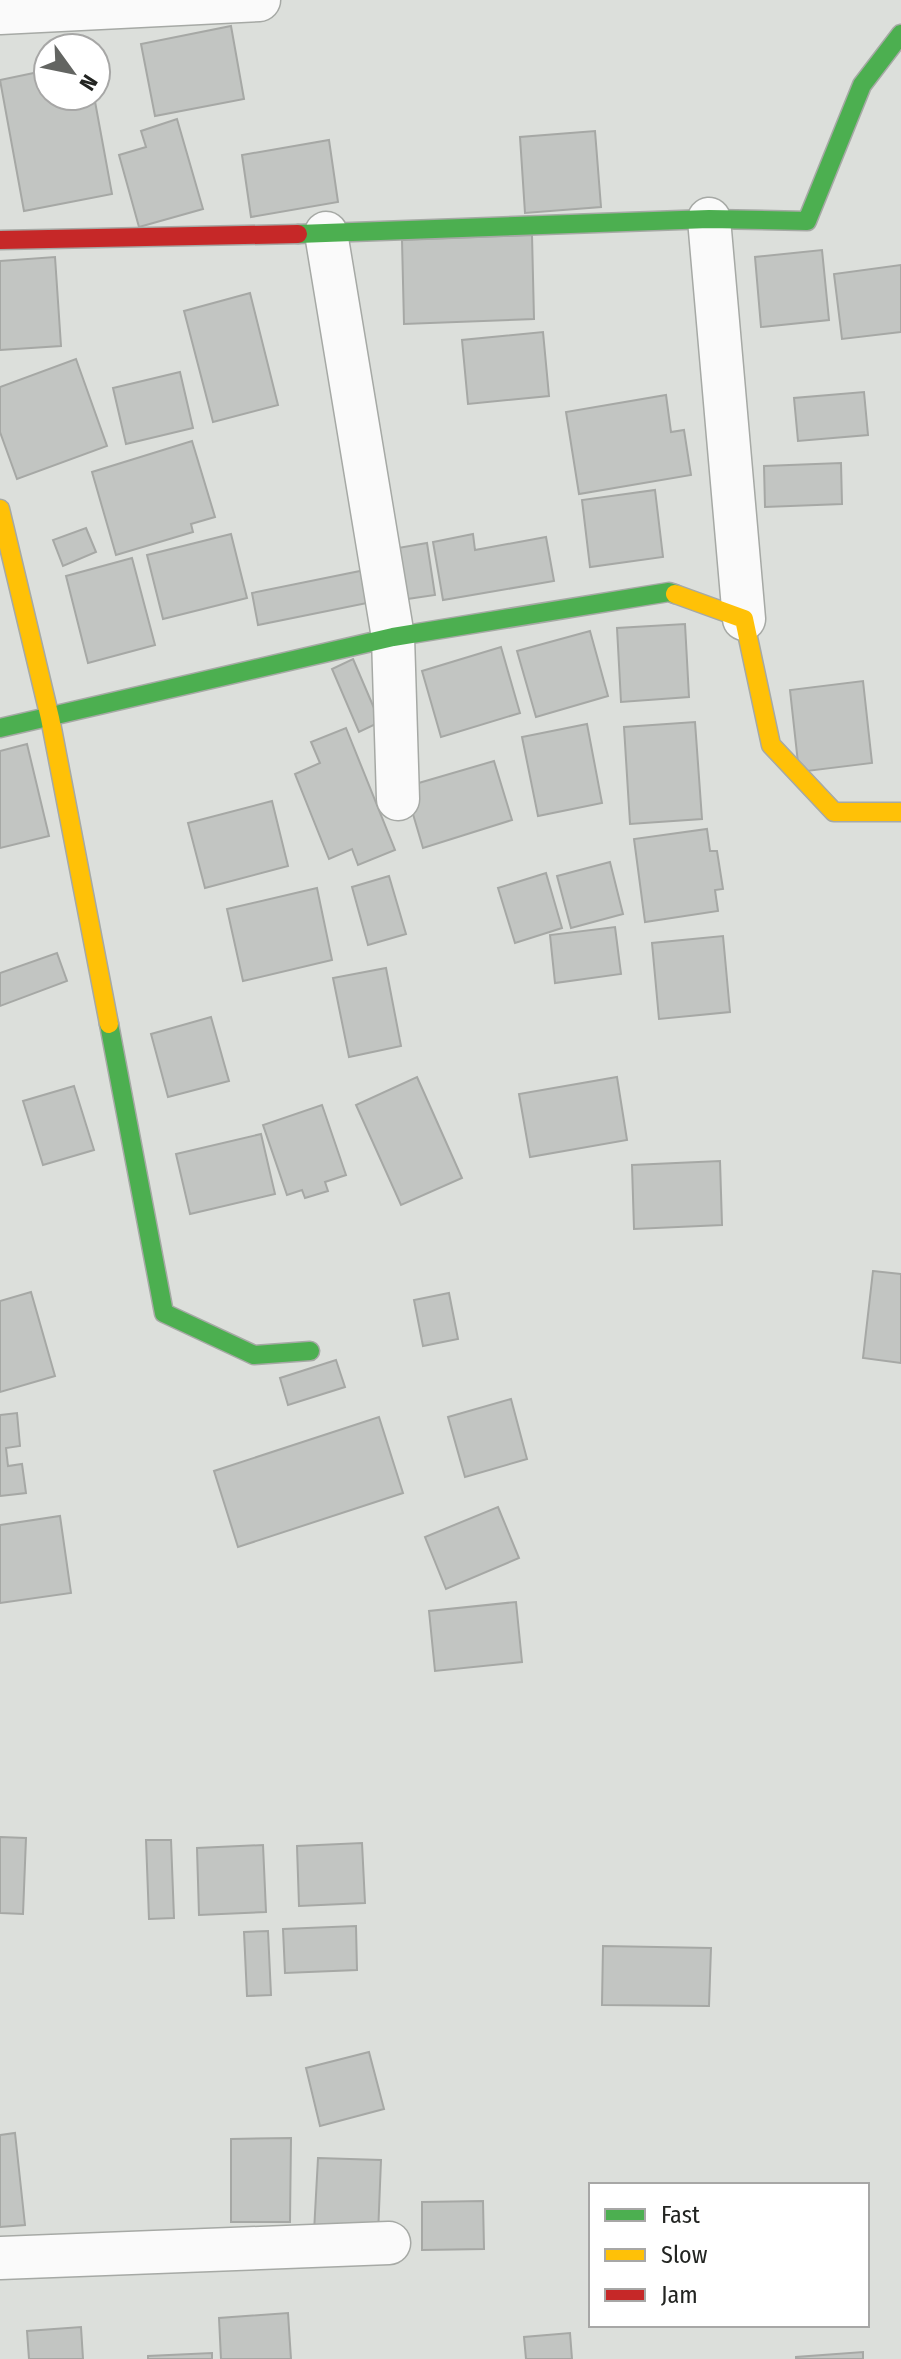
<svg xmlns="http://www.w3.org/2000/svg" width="901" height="2359" font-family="'Fira Sans Condensed',sans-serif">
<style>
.building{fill:#c2c5c2;stroke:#a6a8a5;stroke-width:2}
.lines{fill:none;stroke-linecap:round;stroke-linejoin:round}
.street-casing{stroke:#a6a9a5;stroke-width:45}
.fast-casing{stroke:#a6a9a5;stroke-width:21}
.slow-casing{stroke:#a6a9a5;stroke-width:21}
.jam-casing{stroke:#a6a9a5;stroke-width:21}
.street{stroke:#fafafa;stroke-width:42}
.fast{stroke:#4caf50;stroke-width:18}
.slow{stroke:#ffc107;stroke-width:18}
.jam{stroke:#c62828;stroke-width:18}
</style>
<rect width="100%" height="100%" fill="#dcdfdb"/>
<g class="building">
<path d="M231,26L244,99L155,116L141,44Z"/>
<path d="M48,70V96H94L112,194L24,211L0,80Z"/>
<path d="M177,119L203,209L139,227L119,155L146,147L141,131Z"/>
<path d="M595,131L601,207L525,213L520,137Z"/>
<path d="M329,140L338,202L251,217L242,155Z"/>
<path d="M532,235L534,319L404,324L402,240Z"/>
<path d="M822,250L829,320L761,327L755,257Z"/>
<path d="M55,257L61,346L0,350V261Z"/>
<path d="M901,265V332L842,339L834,274Z"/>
<path d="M250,293L278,405L213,422L184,311Z"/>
<path d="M543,332L549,396L468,404L462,340Z"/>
<path d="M76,359L107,446L17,479L0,432V387Z"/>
<path d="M180,372L193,428L126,444L113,388Z"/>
<path d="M864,392L868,435L798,441L794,398Z"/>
<path d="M666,395L671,432L684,430L691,475L579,494L566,412Z"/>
<path d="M192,441L215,517L191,524L193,532L116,555L92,472Z"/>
<path d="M841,463L842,504L765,507L764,466Z"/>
<path d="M655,490L663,557L590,567L582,500Z"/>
<path d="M86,528L96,552L63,566L53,540Z"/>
<path d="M231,534L247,598L163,619L147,555Z"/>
<path d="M473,534L475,550L546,537L554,581L443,600L433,542Z"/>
<path d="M427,543L435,595L407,599L398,548Z"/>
<path d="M132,558L155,645L88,663L66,576Z"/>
<path d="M365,570L372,602L258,625L252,593Z"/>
<path d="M685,624L689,697L621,702L617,628Z"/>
<path d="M590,631L608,696L536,717L517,651Z"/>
<path d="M501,647L520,713L441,737L422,671Z"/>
<path d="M353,659L380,722L359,732L332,669Z"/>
<path d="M863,681L872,763L799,772L790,690Z"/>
<path d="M695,722L702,819L630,824L624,727Z"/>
<path d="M587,724L602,803L538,816L522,737Z"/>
<path d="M346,728L395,850L358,865L352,849L329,859L295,774L320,763L311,742Z"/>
<path d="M27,744L49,836L0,848V751Z"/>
<path d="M494,761L512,820L423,848L405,787Z"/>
<path d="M272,801L288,866L205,888L188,823Z"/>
<path d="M707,829L710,851H717L723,889L715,890L718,911L645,922L634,839Z"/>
<path d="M610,862L623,914L571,928L557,876Z"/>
<path d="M546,873L562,928L515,943L498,888Z"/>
<path d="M389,876L406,934L368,945L352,887Z"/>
<path d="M317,888L332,960L243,981L227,909Z"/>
<path d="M615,927L621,974L555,983L550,935Z"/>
<path d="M723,936L730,1012L659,1019L652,943Z"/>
<path d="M57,953L67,981L0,1006V973Z"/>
<path d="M386,968L401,1046L349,1057L333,978Z"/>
<path d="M211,1017L229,1081L168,1097L151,1034Z"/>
<path d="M417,1077L462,1178L401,1205L356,1105Z"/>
<path d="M617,1077L627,1140L530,1157L519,1094Z"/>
<path d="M74,1086L94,1150L43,1165L23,1101Z"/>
<path d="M322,1105L346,1175L325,1182L328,1191L305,1198L302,1190L287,1195L263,1125Z"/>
<path d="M261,1134L275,1194L190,1214L176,1154Z"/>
<path d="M720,1161L722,1225L634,1229L632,1165Z"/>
<path d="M873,1271L901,1274V1363L863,1358Z"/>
<path d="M31,1292L55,1376L0,1392V1301Z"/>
<path d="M449,1293L458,1339L423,1346L414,1300Z"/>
<path d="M336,1360L345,1387L288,1405L280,1378Z"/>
<path d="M511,1399L527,1459L465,1477L448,1417Z"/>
<path d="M17,1413L20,1446L6,1448L8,1466L22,1464L26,1493L0,1496V1415Z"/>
<path d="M379,1417L403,1493L238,1547L214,1471Z"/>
<path d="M498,1507L519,1558L446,1589L425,1537Z"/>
<path d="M60,1516L71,1593L0,1603V1525Z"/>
<path d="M516,1602L522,1662L435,1671L429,1611Z"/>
<path d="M0,1837L26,1838L23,1914L0,1913Z"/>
<path d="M146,1840H171L174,1918L149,1919Z"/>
<path d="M362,1843L365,1903L299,1906L297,1846Z"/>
<path d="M263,1845L266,1912L199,1915L197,1848Z"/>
<path d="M356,1926L357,1970L285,1973L283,1929Z"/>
<path d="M268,1931L271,1995L247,1996L244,1932Z"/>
<path d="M603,1946L711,1948L709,2006L602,2005Z"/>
<path d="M369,2052L384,2109L320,2126L306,2068Z"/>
<path d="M15,2133L25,2225L0,2227V2135Z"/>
<path d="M291,2138L290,2222H231V2139Z"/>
<path d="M318,2158L381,2160L378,2235L314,2232Z"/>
<path d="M483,2201L484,2249L422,2250V2202Z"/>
<path d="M288,2313L291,2359H221L219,2318Z"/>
<path d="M81,2327L83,2359H29L27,2331Z"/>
<path d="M570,2333L572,2359H526L524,2337Z"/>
<path d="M863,2352V2359H796V2357Z"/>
<path d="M212,2353V2359H148V2356Z"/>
</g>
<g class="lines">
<g class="street-casing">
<g id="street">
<path d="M0,13L259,0"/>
<path d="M709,219L744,619"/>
<path d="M326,233L393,637L398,799"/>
<path d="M0,2258L389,2243"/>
</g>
</g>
<g class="fast-casing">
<g id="fast">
<path d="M298,234L709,219L807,221L862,85L901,34"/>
<path d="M0,728L393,637L669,592L675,594"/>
<path d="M109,1024L164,1313L254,1355L310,1351"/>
</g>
</g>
<g class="slow-casing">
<g id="slow">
<path d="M0,509L50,718L109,1024"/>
<path d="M675,594L744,619L771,745L834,812H901"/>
</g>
</g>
<g class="jam-casing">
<path id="jam" d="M0,240L298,234"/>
</g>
<use href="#street" class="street"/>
<use href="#fast" class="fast"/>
<use href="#slow" class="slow"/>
<use href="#jam" class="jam"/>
</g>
<rect x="589" y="2183" width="280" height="144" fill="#ffffff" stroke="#a7a7a6" stroke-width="2"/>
<rect x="605" y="2209" width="40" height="12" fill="#4caf50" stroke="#a7a7a6" stroke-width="2"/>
<text x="661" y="2223" font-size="24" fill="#222421">Fast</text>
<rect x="605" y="2249" width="40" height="12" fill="#ffc107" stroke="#a7a7a6" stroke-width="2"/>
<text x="661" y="2263" font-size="24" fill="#222421">Slow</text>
<rect x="605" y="2289" width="40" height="12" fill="#c62828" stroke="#a7a7a6" stroke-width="2"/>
<text x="661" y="2303" font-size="24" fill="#222421">Jam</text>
<g transform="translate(72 72) rotate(123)"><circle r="38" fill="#ffffff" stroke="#a7a7a6" stroke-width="2"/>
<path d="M0-6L14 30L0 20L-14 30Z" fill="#636562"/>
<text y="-12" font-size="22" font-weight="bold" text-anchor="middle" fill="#222421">N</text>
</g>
</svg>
